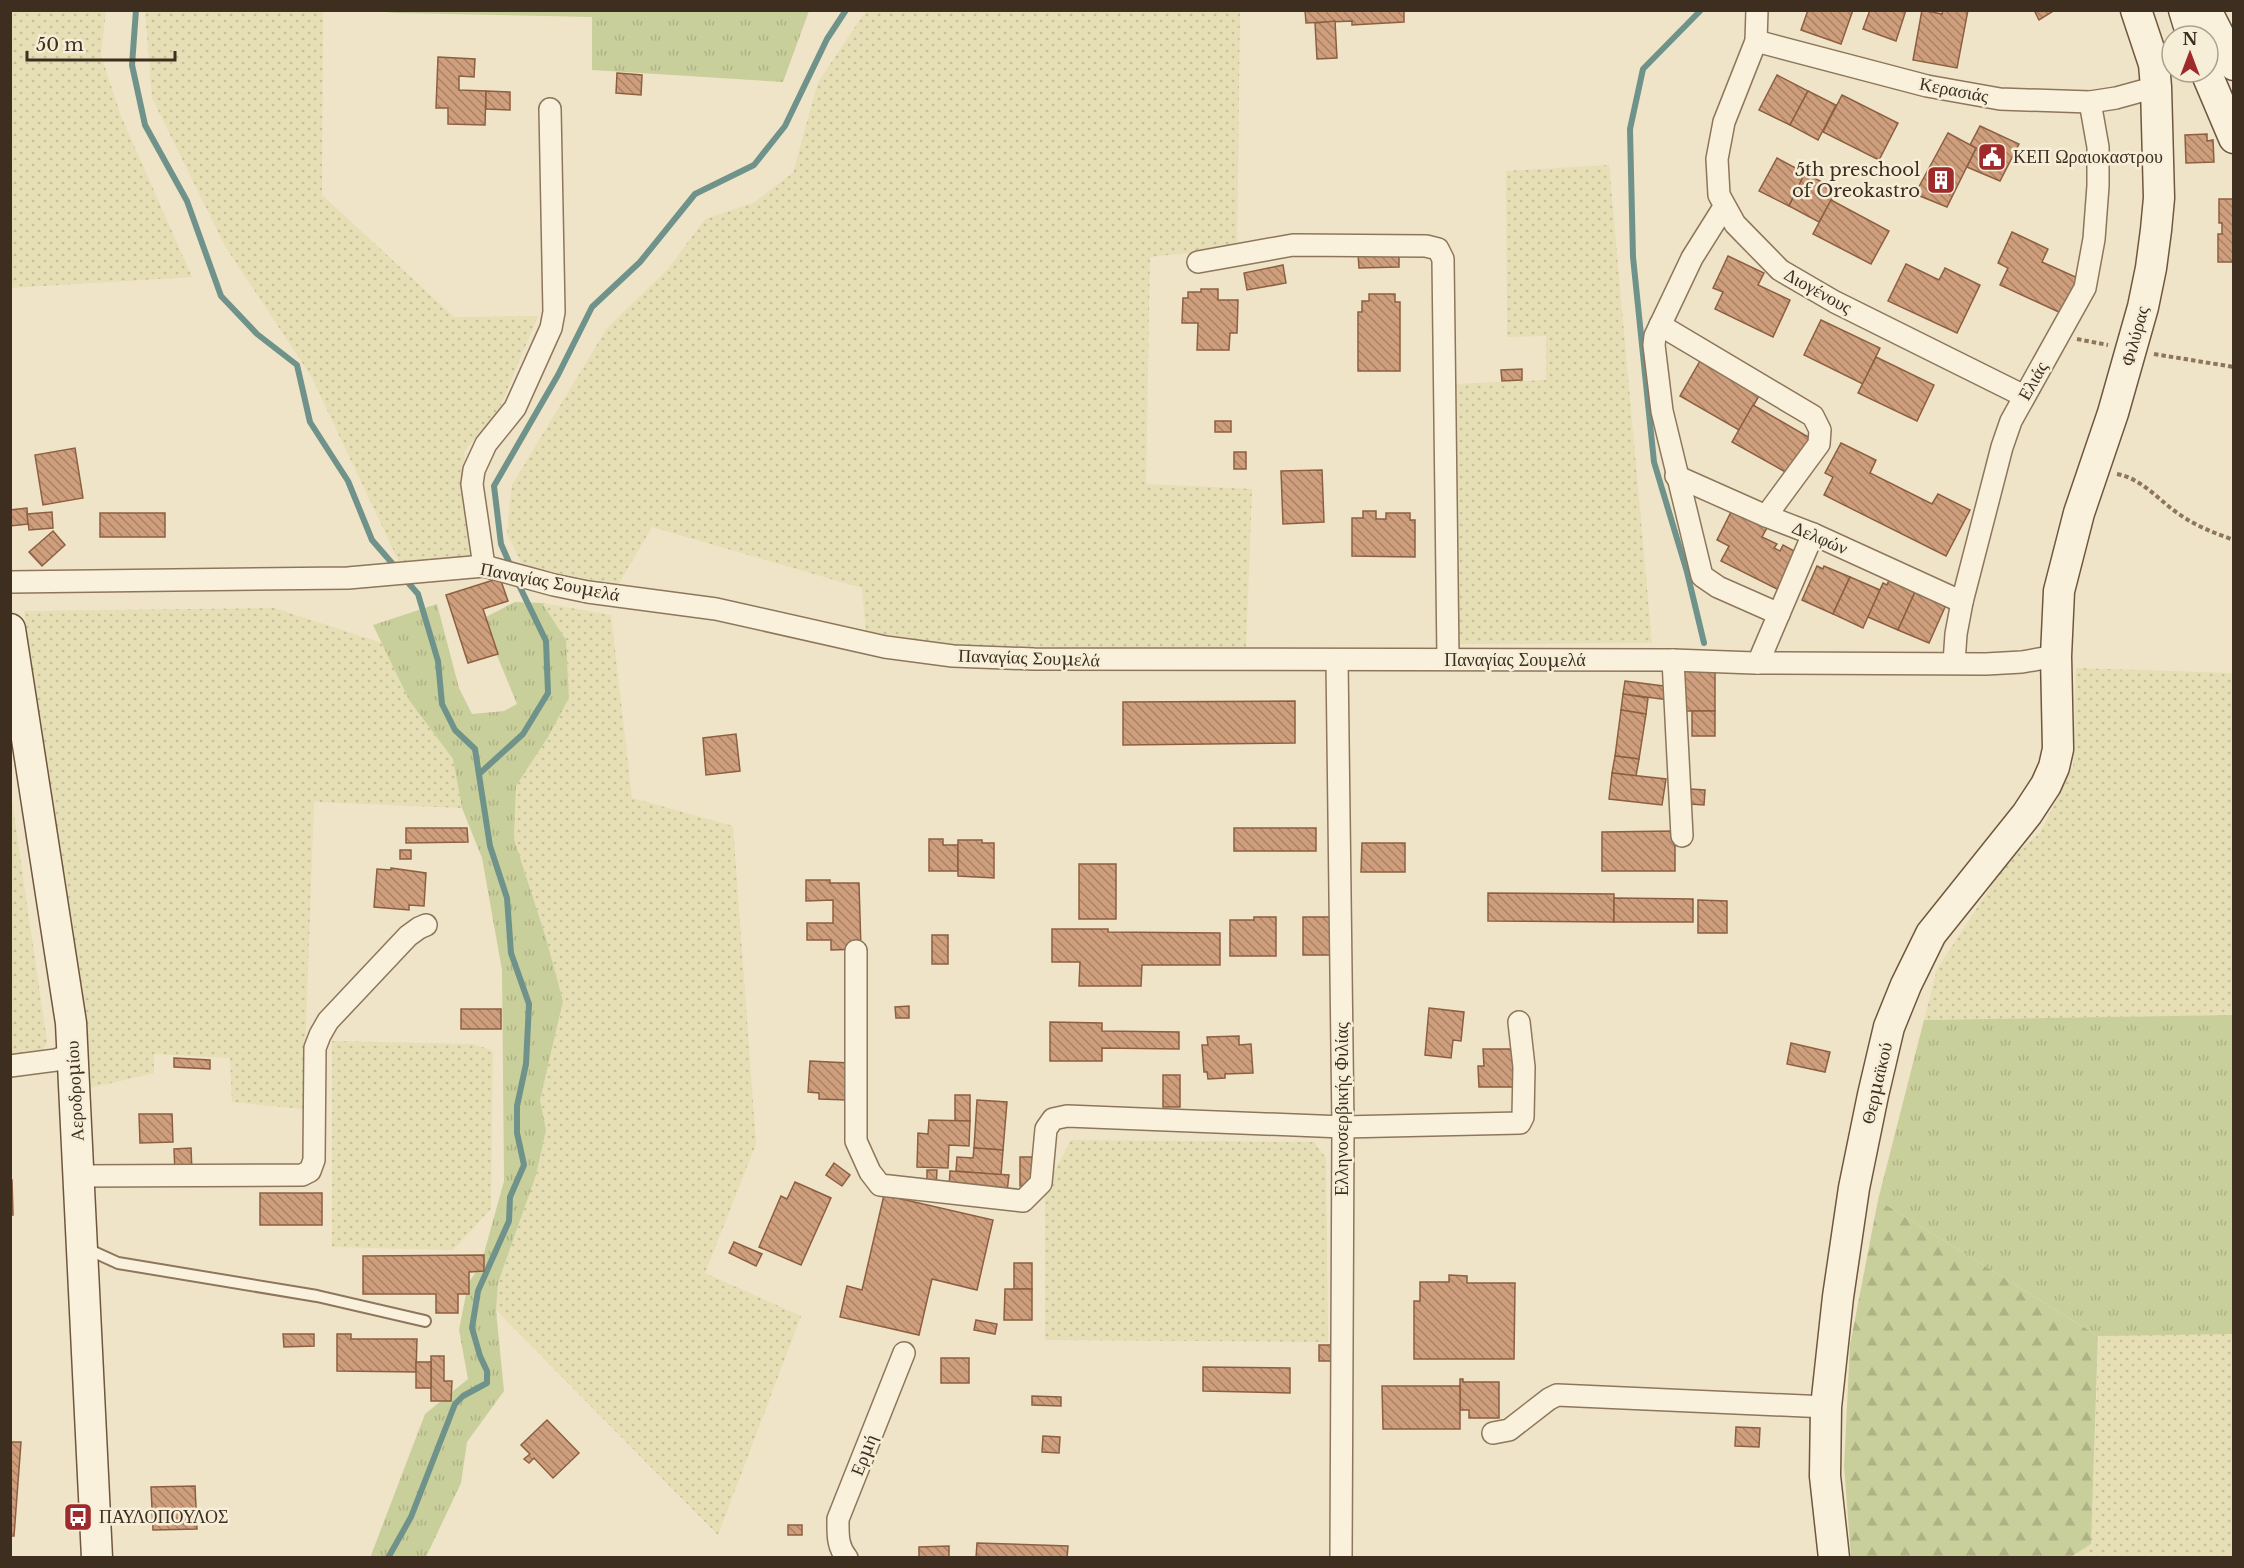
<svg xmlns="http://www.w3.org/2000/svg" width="2244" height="1568" font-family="'Libre Baskerville',serif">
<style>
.farmland{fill:url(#farmland-dots)}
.grass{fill:url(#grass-tufts)}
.forest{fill:url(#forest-firs)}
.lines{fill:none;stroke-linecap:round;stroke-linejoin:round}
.stream{stroke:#6f938a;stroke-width:6}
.building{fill:url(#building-back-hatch);stroke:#8d5f41;stroke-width:1.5}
.lane-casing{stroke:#8d765c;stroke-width:14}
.street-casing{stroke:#8d765c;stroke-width:24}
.secondary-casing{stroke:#6f573f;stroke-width:33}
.path{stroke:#8d765c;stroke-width:4;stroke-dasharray:4.5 3;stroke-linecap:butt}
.lane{stroke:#faf1dc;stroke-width:10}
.street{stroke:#faf1dc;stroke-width:21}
.secondary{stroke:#faf1dc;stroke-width:30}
.labels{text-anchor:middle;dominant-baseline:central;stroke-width:5;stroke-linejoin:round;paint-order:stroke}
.street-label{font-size:18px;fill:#3d2e20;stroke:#f7eed8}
.poi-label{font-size:18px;fill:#3d2e20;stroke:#f7eed8;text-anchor:start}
</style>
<defs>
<pattern id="farmland-dots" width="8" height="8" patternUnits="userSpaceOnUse" patternTransform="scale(1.5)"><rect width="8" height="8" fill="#e6deb5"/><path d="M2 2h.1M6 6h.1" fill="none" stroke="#c6bf9b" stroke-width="1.8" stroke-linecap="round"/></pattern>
<pattern id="grass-tufts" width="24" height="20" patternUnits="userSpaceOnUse" patternTransform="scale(1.5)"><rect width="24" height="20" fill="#c9cf9b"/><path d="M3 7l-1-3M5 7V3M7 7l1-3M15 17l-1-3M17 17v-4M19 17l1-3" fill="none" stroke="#aeb285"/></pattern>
<pattern id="forest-firs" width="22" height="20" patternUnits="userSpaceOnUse" patternTransform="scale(1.5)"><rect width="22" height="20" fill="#c9cf9b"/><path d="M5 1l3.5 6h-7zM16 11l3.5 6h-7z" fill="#aeb285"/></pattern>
<pattern id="building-back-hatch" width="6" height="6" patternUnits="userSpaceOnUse" patternTransform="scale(1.5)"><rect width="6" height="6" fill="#cf9f7d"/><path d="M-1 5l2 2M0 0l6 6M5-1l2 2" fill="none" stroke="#a98266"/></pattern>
</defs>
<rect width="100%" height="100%" fill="#f0e4c8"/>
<g class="farmland">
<path d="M11,10L106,11L101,55L121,116L192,277L11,288Z"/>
<path d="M145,11H323L322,195L454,317L538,316L500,407L464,452L478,559L400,564L311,376L225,246L152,98Z"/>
<path d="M866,11H1240L1237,248L1150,257L1146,484L1252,489L1246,650L931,645L866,635L862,588L652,527L618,585L523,566L507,534L512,485L607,328L668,269L705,219L753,203L793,173L818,82Z"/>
<path d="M1609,165L1652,643L1459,644L1454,384L1546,380V336L1507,337L1506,171Z"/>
<path d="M542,603L611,615L632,798L733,826L756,1144L705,1273L801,1316L718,1535L496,1310L498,1283L536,1175L546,1130L540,1100L563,1001L546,938L514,839L516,786L548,737L569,698L566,641Z"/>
<path d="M274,608L382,643L409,700L453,759L462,808L314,802L303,1109L232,1102L230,1058L154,1054V1073L90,1088L24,611Z"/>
<path d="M2076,668L2233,673V1015L1924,1020L1937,969L2010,858L2040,833L2073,766Z"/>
<path d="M10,787L47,1042L39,1057H11Z"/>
<path d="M332,1041L474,1044L493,1051L491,1209L453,1250L332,1247Z"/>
<path d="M1071,1140L1314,1142L1326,1158L1328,1342L1045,1340V1189Z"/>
<path d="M2099,1330L2233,1332V1557L2071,1558L2091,1544Z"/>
</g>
<g class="grass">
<path d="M386,11V10L809,11L783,82L592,70V17L395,13L386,12Z"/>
<path d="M515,602L542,603L566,640L569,698L548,737L516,786L514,839L546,938L563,1001L540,1100L546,1130L536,1175L498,1283L496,1310L504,1391L467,1442L461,1483L426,1557L370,1558L425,1414L468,1379L459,1330L468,1284L481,1264L504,1181L502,970L482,858L462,808L453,759L409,700L373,625L437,604L459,688L472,714L504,711L517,704L482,619Z"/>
<path d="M2233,1015V1334L2098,1336L1878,1200L1924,1020Z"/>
</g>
<path class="forest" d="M1878,1200L2098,1336L2091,1544L2071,1557H1851L1844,1466L1850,1345Z"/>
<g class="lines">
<g class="stream">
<path d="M136,10L132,65L145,125L187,201L221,296L257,334L297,365L310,422L348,481L372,540L398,570"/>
<path d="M1701,10L1643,69L1630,129L1633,257L1654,462L1687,572L1704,643"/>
<path d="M512,569L501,544L494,486L558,375L592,307L640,262L695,194L754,165L785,126L827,39L846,10"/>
<path d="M479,774L523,734L548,693L546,641L517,581"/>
<path d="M388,1558L411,1517L455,1404L463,1396L487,1383V1371L480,1356L472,1328L478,1291L509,1221L510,1197L524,1165L517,1133V1106L526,1064L529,1004L511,953L507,898L490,846L475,749L455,730L442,704L438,661L418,594L404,578"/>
</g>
</g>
<g class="building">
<path d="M1305,10H1404V22L1352,25V21L1306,23Z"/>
<path d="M1808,10H1853L1841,44L1801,30Z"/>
<path d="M1870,10H1906L1896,41L1863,29Z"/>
<path d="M1922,10L1942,14L1943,10H1968L1957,68L1913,60Z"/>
<path d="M2034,10H2055L2039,20Z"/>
<path d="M1335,21L1337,58L1317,59L1315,23Z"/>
<path d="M438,57L475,59L474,77L459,76V90L486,91L485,125L448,124V108H436Z"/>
<path d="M617,73L642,75L641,95L616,93Z"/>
<path d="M1777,75L1808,91L1790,125L1759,110Z"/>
<path d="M486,91L510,92V110L486,109Z"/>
<path d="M1808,91L1836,105L1818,140L1790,125Z"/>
<path d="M1842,95L1898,123L1879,160L1823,132Z"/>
<path d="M1980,126L2019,144L2000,181L1967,167L1976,148L1970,145Z"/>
<path d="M1948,133L1976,148L1947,207L1915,194Z"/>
<path d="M2207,134V141L2213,140L2214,162L2186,163L2185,135Z"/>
<path d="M1777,158L1805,173L1789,206L1759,191Z"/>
<path d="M1805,173L1837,190L1819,222L1789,206Z"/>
<path d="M2219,199H2234V262H2218V234H2222V223H2219Z"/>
<path d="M1831,200L1889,231L1871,264L1813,234Z"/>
<path d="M2012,232L2048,249L2042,262L2078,278L2061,313L2000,285L2008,268L1998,263Z"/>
<path d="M1399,253V267L1359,268L1358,254Z"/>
<path d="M1728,256L1764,273L1758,285L1790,300L1773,337L1715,309L1723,292L1713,288Z"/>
<path d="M1906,264L1939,280L1945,268L1980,285L1957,333L1888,301Z"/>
<path d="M1283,265L1286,283L1247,290L1244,273Z"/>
<path d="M1201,289H1218V300H1238L1237,333H1230L1229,350H1197L1198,323H1182L1183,298H1188V292H1201Z"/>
<path d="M1369,294H1395V302H1400V371H1358V312H1362V301H1369Z"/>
<path d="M1821,320L1880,348L1863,384L1804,355Z"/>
<path d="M1876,357L1934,385L1917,421L1858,393Z"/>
<path d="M1700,361L1759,396L1739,430L1680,396Z"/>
<path d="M1522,369V380L1502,381L1501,370Z"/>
<path d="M1753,405L1810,438L1789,474L1732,442Z"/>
<rect x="1215" y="421" width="16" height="11"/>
<path d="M1841,443L1876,460L1870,473L1932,504L1938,494L1970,510L1946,556L1824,495L1833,477L1825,473Z"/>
<path d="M75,448L83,498L43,505L35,455Z"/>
<rect x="1234" y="452" width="12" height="17"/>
<path d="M1322,470L1324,522L1283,524L1281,471Z"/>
<path d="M27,508L28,524L10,526V510Z"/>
<path d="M1733,508L1768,526L1762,537L1777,544L1774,548L1780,551L1783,545L1798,553L1779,590L1721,561L1729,546L1717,540Z"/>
<path d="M1363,511H1376V519H1386V513H1410V520H1415V557L1352,556V518H1363Z"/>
<path d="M52,512L53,528L29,530L27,514Z"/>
<rect x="100" y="513" width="65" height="24"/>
<path d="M53,531L65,545L42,566L29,552Z"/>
<path d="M1817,566L1823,569L1824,566L1850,577L1833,614L1802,600Z"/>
<path d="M1850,577L1880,590L1863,628L1833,614Z"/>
<path d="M500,578L508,601L483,609L498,654L468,663L446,595Z"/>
<path d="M1889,580L1915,592L1898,630L1868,617L1883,583L1887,585Z"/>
<path d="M1915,592L1946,605L1929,643L1898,630Z"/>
<rect x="1684" y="670" width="31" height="41"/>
<path d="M1625,681L1671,687L1669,700L1623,694Z"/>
<path d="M1623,694L1648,698L1646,714L1621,710Z"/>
<path d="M1295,701V743L1123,745V702Z"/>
<path d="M1621,710L1646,714L1639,759L1615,756Z"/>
<rect x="1692" y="711" width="23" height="25"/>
<path d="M736,734L740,771L706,775L703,738Z"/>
<path d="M1615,756L1639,759L1636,776L1612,773Z"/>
<path d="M1612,773L1666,779L1662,805L1609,799Z"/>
<path d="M1690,789L1705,790L1704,805L1690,804Z"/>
<path d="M406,828H467L468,842L406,843Z"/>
<rect x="1234" y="828" width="82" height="23"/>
<path d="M1675,831V871H1602V832Z"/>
<path d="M929,839H943V845H958V871H929Z"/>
<path d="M958,840H982V843H994V878L958,876Z"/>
<path d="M1362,843H1405V872H1361Z"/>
<rect x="400" y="850" width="11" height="9"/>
<rect x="1079" y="864" width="37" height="55"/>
<path d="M391,868L426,873L424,906L409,905V910L374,907L377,869L391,870Z"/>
<path d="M806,880H830V883H859L861,949L831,950V940H807V923H833V900L806,901Z"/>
<path d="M1488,893L1614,894V922L1488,921Z"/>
<path d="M1614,898L1693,899V922H1614Z"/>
<path d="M1698,900L1727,901V933H1698Z"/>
<path d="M1254,917H1276V956H1230V920H1254Z"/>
<rect x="1303" y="917" width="34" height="38"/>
<path d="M1052,929H1108V932L1220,933V965H1142L1141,986H1079L1080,962H1052Z"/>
<rect x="932" y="935" width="16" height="29"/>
<path d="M909,1006V1018H896L895,1007Z"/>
<path d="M1429,1008L1464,1012L1461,1041L1453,1040L1451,1058L1425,1055Z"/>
<rect x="461" y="1009" width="40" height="20"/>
<path d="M1050,1022L1102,1023V1031L1179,1032V1049L1102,1048V1061H1050Z"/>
<path d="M1239,1036V1045L1251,1044L1253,1073L1225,1074V1078L1208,1079L1207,1072H1204L1202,1045H1208L1207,1037Z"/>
<path d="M1791,1043L1830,1052L1825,1072L1787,1064Z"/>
<path d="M1483,1049H1516V1087H1479L1478,1066H1484Z"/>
<path d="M174,1058L210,1060V1069L174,1067Z"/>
<path d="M810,1061L849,1063L847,1100L819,1099V1093L808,1092Z"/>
<rect x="1163" y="1075" width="17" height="32"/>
<rect x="955" y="1095" width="15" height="26"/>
<path d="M977,1100L1007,1102L1003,1150L974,1148Z"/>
<path d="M139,1114H172L173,1142L140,1143Z"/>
<path d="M929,1120L970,1121L969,1146L949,1145L948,1168L917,1167L918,1133L928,1134Z"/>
<path d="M191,1148L192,1172L175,1173L174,1149Z"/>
<path d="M974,1148L1003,1150L1001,1175L956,1171L957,1157L973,1158Z"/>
<rect x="1020" y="1157" width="12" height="29"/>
<path d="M834,1163L850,1175L842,1186L826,1175Z"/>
<path d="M927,1170H937L936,1188H927Z"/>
<path d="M950,1171L1009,1175L1007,1192L949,1188Z"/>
<path d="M10,1180H12L13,1215H10Z"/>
<path d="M795,1182L831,1198L801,1265L759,1247L781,1196L787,1199Z"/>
<rect x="260" y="1193" width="62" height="32"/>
<path d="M884,1195L993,1220L977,1290L932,1279L919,1335L840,1317L847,1286L862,1290Z"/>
<path d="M734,1242L762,1254L756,1266L729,1253Z"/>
<path d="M484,1255V1271L469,1272V1294H458V1313H436V1294H363V1256Z"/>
<rect x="1014" y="1263" width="18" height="26"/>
<path d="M1449,1275L1467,1276V1283H1515L1514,1359H1414V1301H1420V1282H1449Z"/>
<path d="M1005,1289H1032V1320H1004Z"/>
<path d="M976,1320L997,1324L995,1334L974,1330Z"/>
<path d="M283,1334H314V1346L284,1347Z"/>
<path d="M337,1334H351V1339H417L416,1372L337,1371Z"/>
<path d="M1319,1345H1338L1339,1361H1319Z"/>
<path d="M431,1356H444V1381H452L451,1401H431Z"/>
<rect x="941" y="1358" width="28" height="25"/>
<rect x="416" y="1362" width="15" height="26"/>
<path d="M1203,1367L1290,1368V1393L1203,1391Z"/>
<path d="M1460,1379H1463V1382H1499V1418H1469V1410H1460Z"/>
<path d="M1382,1386H1460V1429H1383Z"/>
<path d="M1032,1396L1061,1397V1406L1032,1405Z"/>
<path d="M547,1420L579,1453L553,1478L534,1458L529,1463L524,1459L530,1454L521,1445Z"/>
<path d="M1736,1427L1760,1428L1759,1447L1735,1446Z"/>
<path d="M1043,1436L1060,1437L1059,1453L1042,1452Z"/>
<path d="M10,1442H21L14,1536H10Z"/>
<path d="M195,1486L197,1529L153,1530L151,1487Z"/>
<rect x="788" y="1525" width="14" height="10"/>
<path d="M977,1543L1068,1546L1067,1558H976Z"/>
<path d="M949,1546V1558H919V1547Z"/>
</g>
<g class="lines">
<g class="lane-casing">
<path id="lane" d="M85,1248L118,1263L317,1296L425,1321"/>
</g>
<g class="street-casing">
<g id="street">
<path d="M1757,10L1756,41L1724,122L1717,159L1719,195L1735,224L1780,270L1835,302L2024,396"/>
<path d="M1756,41L1927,86L2000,99L2090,102L2116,98L2156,87"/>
<path d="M1724,207L1692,258L1655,336L1654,345L1662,411L1702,576L1718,587L1779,614"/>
<path d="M1198,262L1293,245L1426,246L1438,249L1443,259L1448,659"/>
<path d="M1660,325L1813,416L1820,430L1819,444L1766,516"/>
<path d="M1676,476L1766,516L1813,534L1962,602"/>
<path d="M484,566L472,484L474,470L486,444L515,408L551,328L554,312L550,109"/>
<path d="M10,582L348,578L484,566L554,585L588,592L716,609L885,647L953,656L1034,659L1673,660L1754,663L1986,664L2022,662L2056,656"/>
<path d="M1337,660L1343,1127L1341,1558"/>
<path d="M1673,660L1682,836"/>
<path d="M1758,663L1813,534"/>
<path d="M1954,663L1956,634L1962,602L2002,447L2011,421L2085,288L2094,239L2098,186V147L2090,102"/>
<path d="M856,951V1141L870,1172L880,1185L1023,1201L1041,1183L1046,1129L1053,1119L1067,1116L1343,1127L1520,1123L1523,1117L1524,1067L1519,1022"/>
<path d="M10,1066L56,1060L74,1053"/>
<path d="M78,1176L302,1175L310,1171L314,1160L315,1048L320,1035L328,1021L408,936L419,928L426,925"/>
<path d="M1493,1433L1509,1430L1549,1399L1557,1395L1826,1407"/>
<path d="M847,1558C837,1546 838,1534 838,1519L904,1353"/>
</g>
</g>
<g class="secondary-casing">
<g id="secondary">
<path d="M2184,10L2192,36"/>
<path d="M2206,10L2234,65"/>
<path d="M2206,72L2234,138"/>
<path d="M10,629L71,1023L97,1558"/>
<path d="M1834,1558L1825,1476L1826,1407L1838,1297L1854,1188L1873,1095L1889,1027L1906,985L1931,934L2027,814L2046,785L2054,767L2058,749L2056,656L2059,591L2079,513L2113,413L2143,307L2151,268L2156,230L2159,198L2156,87L2154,64L2136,10"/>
</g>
</g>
<g class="path">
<path d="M2077,339L2108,345"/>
<path d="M2154,354L2234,367"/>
<path d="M2117,474C2143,479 2158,500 2179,514C2196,526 2214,533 2234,540"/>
</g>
<use href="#lane" class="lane"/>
<use href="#street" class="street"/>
<use href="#secondary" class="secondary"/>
</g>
<defs>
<g id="civic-square" transform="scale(1.5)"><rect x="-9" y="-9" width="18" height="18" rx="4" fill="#9e2a2b" stroke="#f7eed8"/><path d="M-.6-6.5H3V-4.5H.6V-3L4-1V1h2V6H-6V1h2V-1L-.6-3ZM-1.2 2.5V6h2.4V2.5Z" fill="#fff"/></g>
<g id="building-square" transform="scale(1.5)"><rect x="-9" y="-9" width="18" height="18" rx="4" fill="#9e2a2b" stroke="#f7eed8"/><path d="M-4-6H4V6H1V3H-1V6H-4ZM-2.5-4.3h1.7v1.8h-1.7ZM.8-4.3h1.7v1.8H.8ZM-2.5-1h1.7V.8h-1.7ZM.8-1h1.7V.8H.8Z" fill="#fff"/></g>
<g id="bus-square" transform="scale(1.5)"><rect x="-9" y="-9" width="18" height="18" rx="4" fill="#9e2a2b" stroke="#f7eed8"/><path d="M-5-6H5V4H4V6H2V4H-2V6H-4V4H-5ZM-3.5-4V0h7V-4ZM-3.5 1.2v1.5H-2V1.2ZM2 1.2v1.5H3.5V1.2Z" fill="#fff"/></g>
</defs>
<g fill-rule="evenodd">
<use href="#civic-square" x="1992" y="157"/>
<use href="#building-square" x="1941" y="180"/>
<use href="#bus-square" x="78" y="1517"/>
</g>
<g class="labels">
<g class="street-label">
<text transform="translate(1954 90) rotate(11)">Κερασιάς</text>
<text transform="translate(1818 291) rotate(29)">Διογένους</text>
<text transform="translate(2135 336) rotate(-75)">Φιλύρας</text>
<text transform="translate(2033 381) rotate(-61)">Ελιάς</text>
<text transform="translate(1820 538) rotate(23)">Δελφών</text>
<text transform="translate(550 582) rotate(11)">Παναγίας Σουμελά</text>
<text transform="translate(1029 658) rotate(2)">Παναγίας Σουμελά</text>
<text x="1515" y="660">Παναγίας Σουμελά</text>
<text transform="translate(1877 1083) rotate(-77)">Θερμαϊκού</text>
<text transform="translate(75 1091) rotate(-93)">Αεροδρομίου</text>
<text transform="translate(1342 1109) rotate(-90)">Ελληνοσερβικής Φιλίας</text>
<text transform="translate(864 1455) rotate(-68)">Ερμή</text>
</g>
<g class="poi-label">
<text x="2013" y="157">ΚΕΠ Ωραιοκαστρου</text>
<text x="1920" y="170" text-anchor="end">5th preschool<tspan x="1920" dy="21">of Oreokastro</tspan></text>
<text x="99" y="1517">ΠΑΥΛΟΠΟΥΛΟΣ</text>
</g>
</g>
<rect width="2244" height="1568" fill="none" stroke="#3d2e20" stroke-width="24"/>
<g transform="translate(2190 54)"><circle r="28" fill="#f7eed8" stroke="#ada18e" stroke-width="1.5"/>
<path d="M0-4.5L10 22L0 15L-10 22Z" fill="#9e2a2b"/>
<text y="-9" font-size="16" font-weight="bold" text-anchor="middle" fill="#3d2e20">N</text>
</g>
<path d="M27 51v9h148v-9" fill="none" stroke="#3d2e20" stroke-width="3"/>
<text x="36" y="51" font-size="18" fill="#3d2e20" stroke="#f7eed8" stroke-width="4.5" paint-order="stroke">50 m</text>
</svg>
